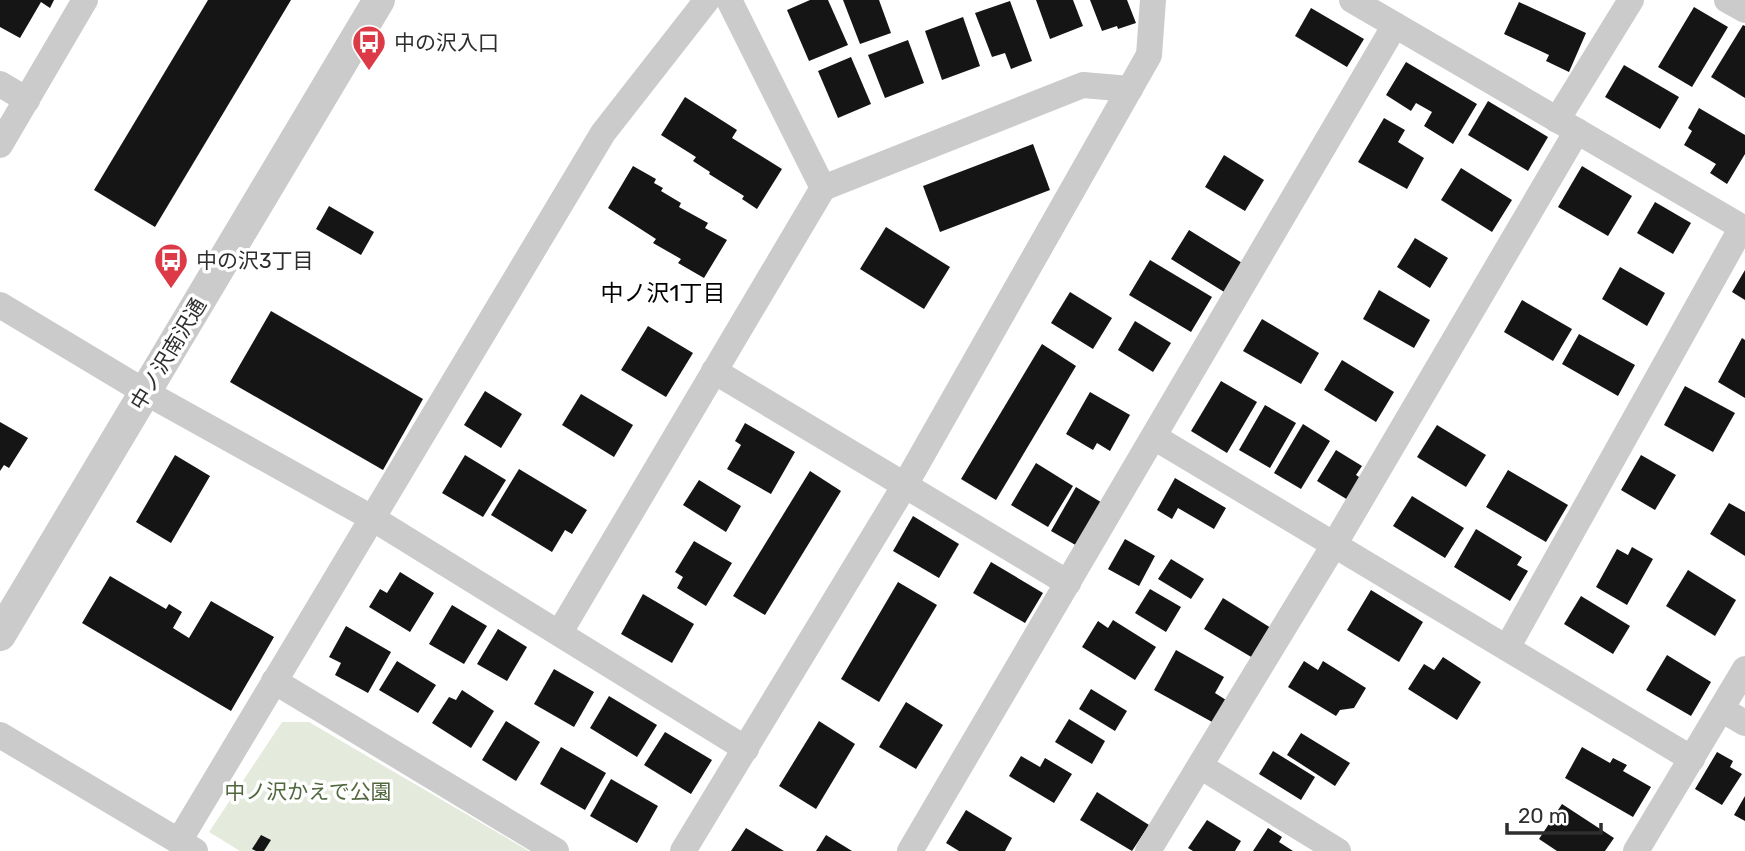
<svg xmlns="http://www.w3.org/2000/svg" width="1745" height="851" font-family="Rubik,'Noto Sans JP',sans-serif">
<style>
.green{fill:#e4ebdc}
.building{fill:#151515}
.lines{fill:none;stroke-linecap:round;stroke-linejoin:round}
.minor{stroke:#cbcbcb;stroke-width:26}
.tertiary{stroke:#cbcbcb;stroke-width:32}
.labels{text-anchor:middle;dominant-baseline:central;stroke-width:7;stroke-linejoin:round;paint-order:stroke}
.poi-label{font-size:21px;fill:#2e2e2e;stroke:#fff;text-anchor:start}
.street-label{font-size:21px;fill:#2e2e2e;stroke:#fff}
.park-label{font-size:21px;fill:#51673e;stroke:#fff}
.neighbourhood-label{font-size:23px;fill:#000;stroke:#fff}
</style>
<rect width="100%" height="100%" fill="#fff"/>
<path class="green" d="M282,722H309L529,851H240L209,832Z"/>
<g class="building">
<path d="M0,0H54L50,8L41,2L20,38L0,27Z"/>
<path d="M208,0H291L155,227L94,190Z"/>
<path d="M810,0H828L848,45L809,61L787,10Z"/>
<path d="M843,0H879L891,33L860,44Z"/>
<path d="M1036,0H1073L1083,26L1050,39Z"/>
<path d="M1090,0H1127L1136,23L1118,29L1117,26L1102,31Z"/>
<path d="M1010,1L1032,61L1011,69L1005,53L992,57L975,13Z"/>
<path d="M1519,2L1586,33L1569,72L1546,61L1549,55L1504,34Z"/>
<path d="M1694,7L1728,27L1692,87L1658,67Z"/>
<path d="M1311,8L1364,39L1347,67L1295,36Z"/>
<path d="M963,17L980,66L942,80L925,31Z"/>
<path d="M1743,25L1745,26V98L1711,77Z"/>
<path d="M908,40L924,83L885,98L868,55Z"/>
<path d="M851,57L871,104L838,118L818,71Z"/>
<path d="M1406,62L1477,104L1453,144L1424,126L1432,112L1416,103L1411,111L1386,95Z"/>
<path d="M1624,65L1679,97L1660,129L1605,97Z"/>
<path d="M685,97L737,130L732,138L782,169L757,209L742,199L744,196L709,174L710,172L693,161L696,157L661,135Z"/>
<path d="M1488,101L1548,137L1528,171L1468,135Z"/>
<path d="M1699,108L1745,135V154L1727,184L1710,173L1716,164L1684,145L1692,131L1688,128Z"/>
<path d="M1384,118L1405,130L1398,142L1424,158L1407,189L1358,162Z"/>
<path d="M1033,144L1050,190L940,232L923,186Z"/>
<path d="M1224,155L1264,180L1245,211L1205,187Z"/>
<path d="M633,166L656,179L654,183L663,188L661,191L681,203L679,207L708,223L705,228L727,240L704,278L678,263L681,259L653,243L656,239L608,208Z"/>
<path d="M1582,166L1632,196L1608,236L1558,207Z"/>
<path d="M1461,168L1512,200L1492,232L1441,200Z"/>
<path d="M1655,202L1691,223L1673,254L1637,233Z"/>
<path d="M329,206L374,232L361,255L316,229Z"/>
<path d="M886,227L950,267L924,309L860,269Z"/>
<path d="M1189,230L1247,266L1229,295L1171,259Z"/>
<path d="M1415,238L1448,258L1430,288L1397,267Z"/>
<path d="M1150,260L1212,297L1191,332L1129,295Z"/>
<path d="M1620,267L1665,293L1647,326L1602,299Z"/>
<path d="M1745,270V300L1732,292Z"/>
<path d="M1379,290L1430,320L1414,348L1363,319Z"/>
<path d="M1070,292L1112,318L1093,349L1051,323Z"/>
<path d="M1522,300L1572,329L1553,361L1504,332Z"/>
<path d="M271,311L423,399L383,470L230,382Z"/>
<path d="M1262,319L1319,353L1301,384L1243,351Z"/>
<path d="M1135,321L1171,343L1153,372L1118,350Z"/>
<path d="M648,326L693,353L666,397L621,370Z"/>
<path d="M1579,334L1635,365L1618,396L1562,364Z"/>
<path d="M1742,338L1745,340V398L1718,382Z"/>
<path d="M1042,344L1076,366L996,500L961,479Z"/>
<path d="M1342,360L1394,392L1376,422L1324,390Z"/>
<path d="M1221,381L1257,402L1227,453L1191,431Z"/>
<path d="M1685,386L1735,413L1713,452L1664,425Z"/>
<path d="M485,391L522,414L501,448L464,425Z"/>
<path d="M1090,392L1130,415L1110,451L1097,443L1093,450L1066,434Z"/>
<path d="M581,394L633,425L614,457L562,425Z"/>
<path d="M1265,405L1296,423L1270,468L1239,450Z"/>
<path d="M0,422L28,438L9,468L4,465L0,471Z"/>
<path d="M745,423L795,452L771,494L727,469L741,445L735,441Z"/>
<path d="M1303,424L1330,441L1301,489L1274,473Z"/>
<path d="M1437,425L1486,455L1466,487L1417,457Z"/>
<path d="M1336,450L1362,466L1356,475L1362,479L1348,500L1317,481Z"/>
<path d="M175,455L210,476L171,543L136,522Z"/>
<path d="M465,455L506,480L483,517L442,493Z"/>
<path d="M1641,455L1676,475L1655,510L1621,490Z"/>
<path d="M1036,463L1073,486L1048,527L1011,505Z"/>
<path d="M519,469L587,510L572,534L565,530L552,552L491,515Z"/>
<path d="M1508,470L1568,505L1546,542L1486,507Z"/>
<path d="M810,471L841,491L765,615L733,596Z"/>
<path d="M1175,478L1226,508L1214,529L1178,508L1172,519L1157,510Z"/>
<path d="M699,480L741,506L726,532L683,505Z"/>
<path d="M1076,487L1104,504L1079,547L1051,531Z"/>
<path d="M1412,496L1464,528L1445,558L1393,526Z"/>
<path d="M1729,503L1745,512V556L1710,534Z"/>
<path d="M913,516L959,544L939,578L893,551Z"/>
<path d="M1476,529L1522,557L1517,565L1528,571L1510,601L1454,567Z"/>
<path d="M1125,539L1155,556L1139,586L1108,569Z"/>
<path d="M694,541L732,563L706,606L677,588L683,577L675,572Z"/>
<path d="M1632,547L1653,559L1627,605L1596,587L1617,549L1628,555Z"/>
<path d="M1171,559L1204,579L1191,599L1158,579Z"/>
<path d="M991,562L1043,593L1025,623L973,593Z"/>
<path d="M1688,570L1736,600L1715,636L1666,606Z"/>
<path d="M400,572L434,593L410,632L369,607L380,589L387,593Z"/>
<path d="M110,576L166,609L169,604L182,612L173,628L189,638L211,601L274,637L231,711L82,623Z"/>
<path d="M898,582L937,605L879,702L841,679Z"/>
<path d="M1150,589L1181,607L1166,632L1135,613Z"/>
<path d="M1371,590L1423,622L1399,662L1347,630Z"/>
<path d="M643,594L694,624L672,663L621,634Z"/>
<path d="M1581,596L1630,626L1613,654L1564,624Z"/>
<path d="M1223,598L1271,628L1253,658L1204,629Z"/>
<path d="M452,605L487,626L464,664L429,644Z"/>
<path d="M1113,620L1156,647L1135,680L1082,647L1098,621L1108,628Z"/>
<path d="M346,626L391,652L368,693L335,675L341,663L329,657Z"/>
<path d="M498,629L527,647L507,681L477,664Z"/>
<path d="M1176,650L1224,677L1215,693L1226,700L1214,723L1154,690Z"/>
<path d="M1667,655L1711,682L1691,716L1646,690Z"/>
<path d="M1443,657L1481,682L1457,720L1408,689L1424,664L1434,670Z"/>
<path d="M397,661L436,685L418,713L379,690Z"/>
<path d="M1304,661L1318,670L1323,661L1366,688L1354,708L1340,710L1336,716L1288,687Z"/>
<path d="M554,669L594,692L574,727L534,704Z"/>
<path d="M1091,689L1127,711L1115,731L1079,709Z"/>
<path d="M462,690L494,711L471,748L432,723L449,697L456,700Z"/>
<path d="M609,696L657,725L637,757L590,728Z"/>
<path d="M906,702L943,725L916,769L879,747Z"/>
<path d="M1069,719L1105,741L1092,764L1055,742Z"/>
<path d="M506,721L540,742L516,781L482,760Z"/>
<path d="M819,721L855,744L816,809L779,786Z"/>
<path d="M665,732L712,760L691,794L644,765Z"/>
<path d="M1301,733L1350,763L1335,786L1287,755Z"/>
<path d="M561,747L606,773L585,810L540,784Z"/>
<path d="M1582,747L1610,763L1613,758L1627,765L1623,771L1651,787L1633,817L1565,778Z"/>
<path d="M1273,751L1315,777L1301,800L1259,774Z"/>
<path d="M1717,752L1733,761L1730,767L1742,774L1722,805L1695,789Z"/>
<path d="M1021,756L1040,767L1045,758L1072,774L1054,803L1009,776Z"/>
<path d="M611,779L658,806L637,843L590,816Z"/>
<path d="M1097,792L1149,825L1132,851L1080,820Z"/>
<path d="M1745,796V821L1734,815Z"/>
<path d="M1562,804L1614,838L1605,851H1557L1539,839Z"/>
<path d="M966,810L1012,838L1005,851H959L946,843Z"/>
<path d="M1207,820L1241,841L1235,851H1193L1188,848Z"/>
<path d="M746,828L784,851H731Z"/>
<path d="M1268,828L1282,837L1279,842L1293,851H1253Z"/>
<path d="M261,835L271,840L264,851H256L252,849Z"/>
<path d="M826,835L852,851H816Z"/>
</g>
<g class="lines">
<g class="minor">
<path d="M1352,0L1745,229"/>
<path d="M1727,0L1745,10"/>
<path d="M0,84L27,100"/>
<path d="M1557,120L1631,0"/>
<path d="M0,145L85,0"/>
<path d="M823,188L1083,85L1130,89"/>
<path d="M0,305L145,392L372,518L746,749"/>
<path d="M714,371L1068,583"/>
<path d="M1154,437L1692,759"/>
<path d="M560,632L823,188L729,0"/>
<path d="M1507,648L1742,227"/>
<path d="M274,681L556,851"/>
<path d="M1721,709L1745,723"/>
<path d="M0,735L195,851"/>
<path d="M1200,766L1338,851"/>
<path d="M179,841L603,133L707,0"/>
<path d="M683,851L905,485L1149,55L1153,0"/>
<path d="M910,851L1395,25"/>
<path d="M1148,851L1334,545L1577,131"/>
<path d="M1636,851L1745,669"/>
</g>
<path class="tertiary" d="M0,635L379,0"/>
</g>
<defs>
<g id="bus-pin" transform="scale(1.75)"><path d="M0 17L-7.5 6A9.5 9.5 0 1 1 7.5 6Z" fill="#db3a46" stroke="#fff"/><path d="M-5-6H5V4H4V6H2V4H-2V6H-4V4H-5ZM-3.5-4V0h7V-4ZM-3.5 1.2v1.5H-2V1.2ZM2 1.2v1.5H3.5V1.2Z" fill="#fff"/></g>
</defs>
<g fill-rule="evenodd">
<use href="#bus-pin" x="369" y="42"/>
<use href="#bus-pin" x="171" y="260"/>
</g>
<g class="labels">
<g class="poi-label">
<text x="394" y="42">中の沢入口</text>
<text x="196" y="260">中の沢3丁目</text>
</g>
<g class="street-label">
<text transform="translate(168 354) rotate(-59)">中ノ沢南沢通</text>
</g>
<g class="park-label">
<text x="308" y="791">中ノ沢かえで公園</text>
</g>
<g class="neighbourhood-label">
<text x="663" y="293">中ノ沢1丁目</text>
</g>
</g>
<path d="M1507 823v10h94v-10" fill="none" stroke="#2e2e2e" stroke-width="3.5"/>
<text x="1518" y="823" font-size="21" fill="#2e2e2e" stroke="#ffffff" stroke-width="5" paint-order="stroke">20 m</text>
</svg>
